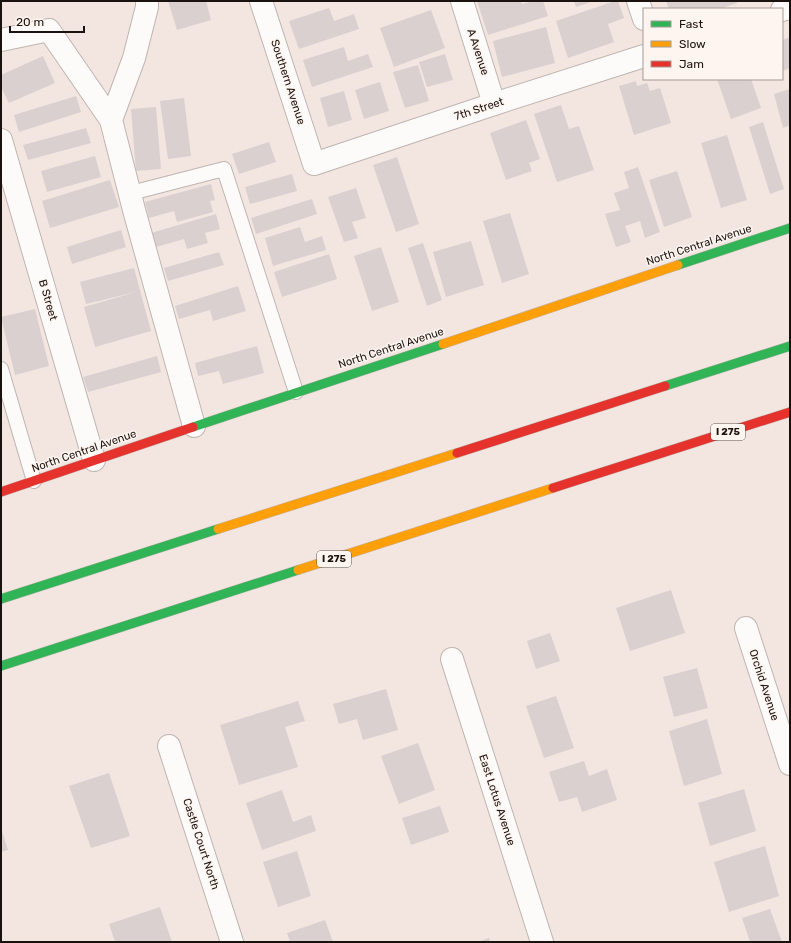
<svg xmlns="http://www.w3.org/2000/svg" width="791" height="943" font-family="Rubik,sans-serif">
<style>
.building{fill:#dbd0d0}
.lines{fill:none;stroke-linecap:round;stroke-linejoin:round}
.lane-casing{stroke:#bfb5b1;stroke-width:16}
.street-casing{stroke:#bfb5b1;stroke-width:24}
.fast-casing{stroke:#bfb5b1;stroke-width:10}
.slow-casing{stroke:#bfb5b1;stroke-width:10}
.jam-casing{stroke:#bfb5b1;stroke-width:10}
.lane{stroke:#fdfbfa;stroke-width:14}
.street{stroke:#fdfbfa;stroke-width:22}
.fast{stroke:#30b455;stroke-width:9}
.slow{stroke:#ff9f0a;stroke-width:9}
.jam{stroke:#e5322d;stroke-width:9}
.labels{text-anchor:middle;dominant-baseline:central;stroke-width:3;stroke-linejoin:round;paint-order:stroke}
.shield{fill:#fef4f0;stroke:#5e5652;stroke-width:1}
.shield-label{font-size:10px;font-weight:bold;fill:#1a120e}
.street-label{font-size:11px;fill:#1a120e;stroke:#fef4f0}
</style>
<rect width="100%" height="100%" fill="#f3e6e1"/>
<g class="building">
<path d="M168,1H206L211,20L177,30Z"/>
<path d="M477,1H521L522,4L533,1H543L548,16L488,35Z"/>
<path d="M574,1H594L576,7Z"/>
<path d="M615,1H618L624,18L608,24L614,42L568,58L556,21Z"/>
<path d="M666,1H737V3L719,9H669Z"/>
<path d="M329,8L334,21L354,14L359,29L299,49L289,21Z"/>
<path d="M431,10L445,48L394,67L380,28Z"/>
<path d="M546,27L555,63L502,77L493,41Z"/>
<path d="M790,37V68L782,71V40Z"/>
<path d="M344,47L348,61L368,54L373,67L312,87L303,60Z"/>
<path d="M445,54L453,80L427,87L419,62Z"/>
<path d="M43,56L55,83L9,103L1,87V75Z"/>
<path d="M418,65L429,101L405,108L393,72Z"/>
<path d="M717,79H751L761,108L731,119Z"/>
<path d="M636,81L637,86L647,83L650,91L660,88L671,123L634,135L619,86Z"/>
<path d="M380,82L389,111L364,119L355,90Z"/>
<path d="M790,89V125L783,128L774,94Z"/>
<path d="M344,91L352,120L328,127L320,98Z"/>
<path d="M76,96L81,112L19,132L14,115Z"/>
<path d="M184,98L191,156L168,159L160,101Z"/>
<path d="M561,105L569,129L579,126L594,170L557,182L534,114Z"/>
<path d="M156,107L161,169L136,171L131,109Z"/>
<path d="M526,120L540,159L529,163L532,171L506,180L490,133Z"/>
<path d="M763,122L784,189L770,194L749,127Z"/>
<path d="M86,128L91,143L28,160L23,145Z"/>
<path d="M727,135L747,200L721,208L701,143Z"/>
<path d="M269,142L276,162L239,174L232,154Z"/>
<path d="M95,156L101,177L47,192L41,171Z"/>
<path d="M397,157L419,224L396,232L373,165Z"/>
<path d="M638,167L660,232L645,238L640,221L625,226L631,242L616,247L605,214L620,210L614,193L629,188L624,172Z"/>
<path d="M677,171L692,217L664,227L649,180Z"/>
<path d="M292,174L297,191L250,204L245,187Z"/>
<path d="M110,180L119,207L50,228L42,201Z"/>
<path d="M211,184L215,200L210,201L213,212L177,222L174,211L149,218L145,202Z"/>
<path d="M356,188L366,218L352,222L358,238L344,242L328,197Z"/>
<path d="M312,199L317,214L256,234L251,218Z"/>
<path d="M510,213L529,274L502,283L483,221Z"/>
<path d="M216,214L220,229L205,233L208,243L187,249L184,239L156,247L151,233Z"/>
<path d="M300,227L305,242L322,236L326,250L273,266L265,238Z"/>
<path d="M121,230L126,247L72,264L67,247Z"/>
<path d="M471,241L484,285L446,297L433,252Z"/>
<path d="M423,243L442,300L427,306L408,248Z"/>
<path d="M381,247L399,302L372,311L354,256Z"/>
<path d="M219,252L224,265L168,281L164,268Z"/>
<path d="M329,254L337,279L282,297L274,272Z"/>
<path d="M134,268L151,331L95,347L84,307L136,292L86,304L80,282Z"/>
<path d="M238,286L246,311L213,321L210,310L179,319L175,306Z"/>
<path d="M35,309L49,366L15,375L1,317Z"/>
<path d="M257,346L264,373L223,384L219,371L198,376L195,363Z"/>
<path d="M157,356L161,372L88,392L83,377Z"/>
<path d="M671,590L685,633L630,651L616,608Z"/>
<path d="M550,633L560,661L536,669L527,641Z"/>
<path d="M697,668L708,708L674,717L663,677Z"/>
<path d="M386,689L398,730L363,740L357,719L339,724L333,704Z"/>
<path d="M556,696L574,748L544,758L526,706Z"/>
<path d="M298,701L305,721L285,727L298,767L239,785L220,725Z"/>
<path d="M707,719L722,774L684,786L669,731Z"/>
<path d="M418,743L435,790L399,804L381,756Z"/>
<path d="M584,761L589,776L607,769L617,800L582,812L577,797L559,802L549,772Z"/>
<path d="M109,773L130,836L91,848L69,786Z"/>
<path d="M744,789L756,831L710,846L698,803Z"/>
<path d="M282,790L293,822L311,815L316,831L262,850L246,803Z"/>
<path d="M440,806L449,832L411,845L402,818Z"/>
<path d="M1,828L8,850L1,852Z"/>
<path d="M765,846L779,896L729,912L714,862Z"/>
<path d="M297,851L311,896L278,907L263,862Z"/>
<path d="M160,907L172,942H115L109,924Z"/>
<path d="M770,909L782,942H750L742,918Z"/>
<path d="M325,920L333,942H290L287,933Z"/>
<path d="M489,938L490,942H477Z"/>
</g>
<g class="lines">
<g class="lane-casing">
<g id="lane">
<path d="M131,193L224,169L296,392"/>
<path d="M1,369L34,481"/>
</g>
</g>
<g class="street-casing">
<g id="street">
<path d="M261,1L314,164L494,104L644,56"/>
<path d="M462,1L494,104"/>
<path d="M638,1L644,19"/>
<path d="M782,10L790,8"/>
<path d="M1,40L49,30L111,120L134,210L194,426"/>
<path d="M111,120L134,58L147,7V1"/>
<path d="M1,140L94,460"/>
<path d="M746,628L790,764"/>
<path d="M452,659L542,942"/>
<path d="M169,746L232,942"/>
</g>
</g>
<g class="fast-casing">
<g id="fast">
<path d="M678,265L790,228"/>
<path d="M665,386L790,346"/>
<path d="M193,427L443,344"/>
<path d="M1,599L218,529"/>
<path d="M1,666L298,570"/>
</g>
</g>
<g class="slow-casing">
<g id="slow">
<path d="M443,344L678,265"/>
<path d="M218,529L457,453"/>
<path d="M298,570L553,488"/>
</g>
</g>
<g class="jam-casing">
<g id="jam">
<path d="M457,453L665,386"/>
<path d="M553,488L790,412"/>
<path d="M1,492L193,427"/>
</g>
</g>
<use href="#lane" class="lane"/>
<use href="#street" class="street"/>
<use href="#fast" class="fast"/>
<use href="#slow" class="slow"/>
<use href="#jam" class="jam"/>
</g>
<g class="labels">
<g class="shield">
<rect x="711" y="424" width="34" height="16" rx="3"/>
<rect x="317" y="551" width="34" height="16" rx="3"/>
</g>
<g class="shield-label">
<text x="728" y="432">I 275</text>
<text x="334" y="559">I 275</text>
</g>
<g class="street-label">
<text transform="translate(478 52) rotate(72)">A Avenue</text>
<text transform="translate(288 82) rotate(72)">Southern Avenue</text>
<text transform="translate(479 109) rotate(-18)">7th Street</text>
<text transform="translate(699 245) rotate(-18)">North Central Avenue</text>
<text transform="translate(48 300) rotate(74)">B Street</text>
<text transform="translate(391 348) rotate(-18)">North Central Avenue</text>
<text transform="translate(84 451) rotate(-19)">North Central Avenue</text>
<text transform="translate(764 685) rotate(72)">Orchid Avenue</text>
<text transform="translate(497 800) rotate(72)">East Lotus Avenue</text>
<text transform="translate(201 844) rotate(72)">Castle Court North</text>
</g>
</g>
<rect width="791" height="943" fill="none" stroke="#1a120e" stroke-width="4"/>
<rect x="643" y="8" width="140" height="72" fill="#fef4f0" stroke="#a39a96"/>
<rect x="651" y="21" width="20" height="6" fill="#30b455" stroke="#a39a96"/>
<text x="679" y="28" font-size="12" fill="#1a120e">Fast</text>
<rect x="651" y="41" width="20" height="6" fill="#ff9f0a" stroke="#a39a96"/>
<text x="679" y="48" font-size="12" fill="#1a120e">Slow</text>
<rect x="651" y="61" width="20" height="6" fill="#e5322d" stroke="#a39a96"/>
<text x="679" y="68" font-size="12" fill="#1a120e">Jam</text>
<path d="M10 26v6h74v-6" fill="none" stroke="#1a120e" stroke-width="2"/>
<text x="16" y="26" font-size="12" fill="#1a120e" stroke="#fef4f0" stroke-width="3" paint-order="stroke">20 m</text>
</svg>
